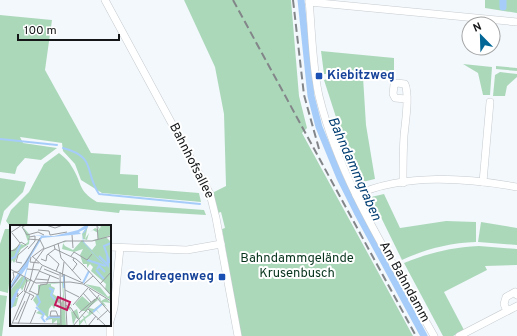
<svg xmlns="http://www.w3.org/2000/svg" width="517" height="336" font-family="Overpass,sans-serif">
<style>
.green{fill:#acd8ba}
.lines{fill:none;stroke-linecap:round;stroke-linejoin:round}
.stream{stroke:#a6cdf9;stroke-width:2}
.canal{stroke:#a6cdf9;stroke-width:7}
.minor-casing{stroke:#c6cbcf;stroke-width:8}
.minor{stroke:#fff;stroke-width:7}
.rail{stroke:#838689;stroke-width:2;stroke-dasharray:8 4;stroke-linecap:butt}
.transit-dot{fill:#1a4fb4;stroke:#fff;stroke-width:1.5}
.labels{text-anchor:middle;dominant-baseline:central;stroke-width:4;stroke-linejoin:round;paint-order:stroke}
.transit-label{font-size:13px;font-weight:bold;fill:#164399;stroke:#fff;text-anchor:start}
.street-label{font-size:13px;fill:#141617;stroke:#fff}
.park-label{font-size:13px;fill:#08341d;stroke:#fff}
.water-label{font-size:14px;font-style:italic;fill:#033f73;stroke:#fff}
.inset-river{fill:none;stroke:#a6cdf9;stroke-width:2}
.inset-road{fill:none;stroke:#9a9ea1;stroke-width:1}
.view{fill:#c2185b;fill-opacity:0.15;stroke:#c2185b;stroke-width:2}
.inset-edge{fill:none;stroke:#141617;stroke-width:2}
</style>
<rect width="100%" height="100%" fill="#f3f8fd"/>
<g class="green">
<path d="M184,0H291L299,96L307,128L302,133L413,336H241L222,229L225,228L221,212L218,213L212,193L226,186L224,114L215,67Z"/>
<path d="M485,0H517V13L485,8Z"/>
<path d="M0,15L52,20L45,70L91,153L121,155L120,174L138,175V188L199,193L201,202L102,193L81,180L75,164L63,151L62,143L20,137L23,143L57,148L41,160L25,158L17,167L15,174L0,172Z"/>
<path d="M321,51L394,58V78L363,77L366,125L375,179L362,182L344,142L324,80L327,79L326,74H324Z"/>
<path d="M463,64L492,67L490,95H483L478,73Z"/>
<path d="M496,66L517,68V71L496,69Z"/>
<path d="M500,72L517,74V77L507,86L505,96H493L495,75Z"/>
<path d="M59,153C64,157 69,161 72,167C83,184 77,190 97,202L204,210L206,215L120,210L119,213L29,203L27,226H10L6,221L11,210L29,192L44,164Z"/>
<path d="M0,178L26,182L23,192L4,211L0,226Z"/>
<path d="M384,194L400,228L446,221L476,222V242C449,243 426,249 402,260L371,197Z"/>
<path d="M481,222L517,228V245L478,242Z"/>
<path d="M5,229H11V265L8,293L0,291V244Z"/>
<path d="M479,246L517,249V265L485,266L487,270L444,292L464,330L453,336H443L404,263C432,252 449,248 479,246Z"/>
<path d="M0,295L7,296L2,336H0Z"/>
</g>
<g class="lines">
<g class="stream">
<path d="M0,139L57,145"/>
<path d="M63,148C97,157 84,172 99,194L200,204"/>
</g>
<g class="canal">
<path d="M301,0L311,96L319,127L340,178L357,212L424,336"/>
<path d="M503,7V0"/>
</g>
<g class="minor-casing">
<g id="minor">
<path d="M105,0L210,194L216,218L238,336"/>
<path d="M309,0C312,32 312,65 319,96C340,182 391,259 434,336"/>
<path d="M309,2L517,22"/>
<path d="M483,182L490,102"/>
<path d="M403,183C403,167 403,152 404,136C405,123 410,96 405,84L397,83L394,85L393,94L395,98L406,99"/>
<path d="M356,195C405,173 466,178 517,187"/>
<path d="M110,247L187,250L221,244"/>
<path d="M507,311L504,304L506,297L515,292L517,295"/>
<path d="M110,321L114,308L120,248"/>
<path d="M110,336V325"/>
<path d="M459,336L517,306"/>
</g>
</g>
<use href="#minor" class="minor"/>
<g class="rail">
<path d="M233,0L416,336"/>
<path d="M293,0L304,95L319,149"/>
</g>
</g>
<g class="transit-dot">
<rect x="315" y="72" width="8" height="8" rx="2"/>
<rect x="218" y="273" width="8" height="8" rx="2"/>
</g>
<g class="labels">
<g class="transit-label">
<text x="327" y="76">Kiebitzweg</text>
<text x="214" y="277" text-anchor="end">Goldregenweg</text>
</g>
<g class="street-label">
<text transform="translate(191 161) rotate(63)">Bahnhofsallee</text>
<text transform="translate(404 282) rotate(61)">Am Bahndamm</text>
</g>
<g class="park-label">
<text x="297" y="259">Bahndammgelände<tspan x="297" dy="15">Krusenbusch</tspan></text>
</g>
<g class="water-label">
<text transform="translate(354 169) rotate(66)">Bahndammgraben</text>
</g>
</g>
<g transform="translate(10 225)">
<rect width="101" height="101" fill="#f3f8fd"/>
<path d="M78,0L75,14L79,8L85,3L89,5L87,0L90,4L91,0H101V10L96,12L101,17V75L75,59L90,62L98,72L100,70L95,64L96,59L81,46L83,42L80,39L77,43V39H73L70,30L73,24L64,27L52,24L53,19L54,16H57L53,18L55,21L63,25L72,15L82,25L86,20L85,15H83L88,14V8L83,5L79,8L77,15L82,16L73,14L72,9ZM13,2L20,10L19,19L11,24L4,38L2,35L0,43L1,26L11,19L14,20L18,17ZM12,51L20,56L16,57L12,66L11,63L9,64L5,72L7,73L9,70L6,81L0,83V66ZM53,57L56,101H47V95L42,99V94L36,95L37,92L34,89L29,94L32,90L26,88L30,85L23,75L28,68V60ZM52,58L53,69L52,78L49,73L43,69L45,63L41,61V59ZM47,77L51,79L50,92H38L39,84L42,80L44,84ZM72,71L80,78L86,73L88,75L78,83L77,86L79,88V83L84,84L92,78L88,73L90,72L91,76L96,73L101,78L93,77L97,82L92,79L86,84L91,90L86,85L83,88L85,91L83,88L75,94L77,101L74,95L69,101V94L66,93L63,100L61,86L57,83L55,85V76V81L59,83L62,81L58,78L62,80L60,84L62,87L67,84L70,96L74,93L71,89L75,92L79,89L76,86H71L65,79Z" fill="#acd8ba" fill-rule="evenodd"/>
<path d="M76,0H79L75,7L72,9L74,17L85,30L96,40L101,45L89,35L73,17L72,9L75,4L69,7L71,9L32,13L20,33L15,53L0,81L13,55L17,42L0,66V61L31,11L21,10L44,11L68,5Z" fill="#a6cdf9"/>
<path class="inset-river" d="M89,31L98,40L97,29M0,34L5,32L10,20M77,35L96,41M100,38L94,21L101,18M87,44L89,41L95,47M86,45L94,54M54,50V63M73,58L79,46M39,63L43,65L41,70L45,75M0,79L8,64M27,81L30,77L27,70M26,82L34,89L32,93L35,97M1,83L7,67M83,87L92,79M36,95L39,92H50"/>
<path class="inset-road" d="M16,0L12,2L17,10L28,7L34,10M36,0L45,3L53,0M87,0L88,14M28,5L39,6L40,10L57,7M0,8L12,0M2,8L10,18M62,10L63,23M18,14L30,15L34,23L22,32M48,18L51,33L71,55M44,20L45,24L66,34L73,40M18,24L25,16V11L19,12M34,24L55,16H82L101,11M0,26L5,25L11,17L16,20M38,29L49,39L46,46M22,31L32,40L73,58M61,31L64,27L77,35L82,29M21,32L20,37L29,38M31,34L36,36L37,30L45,24M12,38L6,37L8,30L18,21M73,40L101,70M0,44L26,58L60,57L73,59L101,76M17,44L29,45M34,44L49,50M29,46L49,54M62,46L67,39L63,35L64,33M50,47L51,101M54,49L57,101M52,52L54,37M15,53L17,56L14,66L24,71L21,75M26,54L38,55M20,56L24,38L34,24M0,59L4,52L3,47H8L16,37L30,13M74,59L83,51M90,59L101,47M0,64L10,50M55,65L69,72M20,66L28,70L30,60L37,59L40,50M19,67L32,41M8,68L7,72L13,66M73,68L81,77M89,70L87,73L101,89M55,80L61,83L68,94M63,80L78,63M78,84L96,101M69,88L85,74M48,91L46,86H41L40,91H50M6,95L15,76M87,95L98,85M3,98L50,99M8,99L20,69M20,99L26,85M1,101L21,54M63,101L87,73L79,64M78,101L86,91"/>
<path class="view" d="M48,72L60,77L57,85L45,80Z"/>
<rect width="101" height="101" class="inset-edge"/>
</g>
<g transform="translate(481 36) rotate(337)"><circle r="19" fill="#ffffff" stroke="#a1a2a2"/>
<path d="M0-3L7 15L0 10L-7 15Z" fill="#026796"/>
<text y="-6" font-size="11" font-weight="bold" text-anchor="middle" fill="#141617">N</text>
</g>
<path d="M18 34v6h101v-6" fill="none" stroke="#141617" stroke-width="2"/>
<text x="24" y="34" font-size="12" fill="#141617" stroke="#ffffff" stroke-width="3" paint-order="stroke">100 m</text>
</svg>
